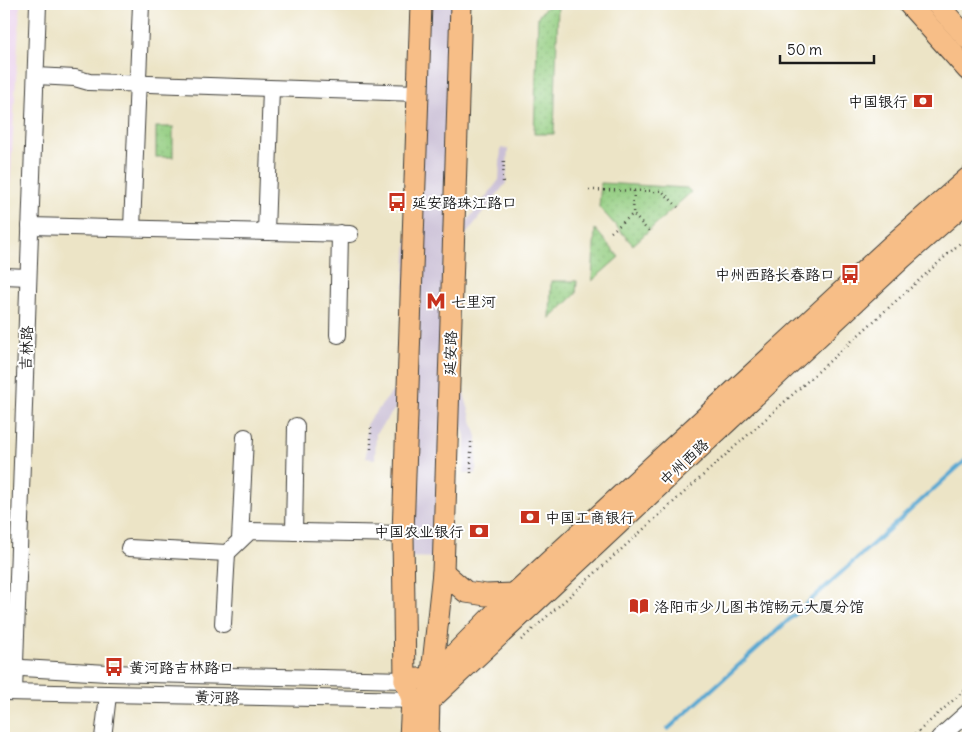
<svg xmlns="http://www.w3.org/2000/svg" width="972" height="742" font-family="Delius,'LXGW WenKai TC',sans-serif">
<style>
.built{fill:#ead1ec}
.industrial{fill:#cabfd6}
.grass{fill:url(#grass-dots);stroke:#58754f}
.lines{fill:none;stroke-linecap:round;stroke-linejoin:round}
.stream{stroke:#58a8d2;stroke-width:4}
.minor-casing{stroke:#3b3a36;stroke-width:18}
.major-casing{stroke:#3b3a36;stroke-width:23}
.path{stroke:#3b3a36;stroke-width:2.5;stroke-dasharray:1 4;stroke-linecap:butt}
.minor{stroke:#fff;stroke-width:16}
.major{stroke:#f7be87;stroke-width:21}
.labels{text-anchor:middle;dominant-baseline:central;stroke-width:4;stroke-linejoin:round;paint-order:stroke}
.poi-label{font-size:15px;fill:#1c1c1c;stroke:#fff;text-anchor:start}
.street-label{font-size:15px;fill:#1c1c1c;stroke:#fff}
</style>
<defs>
<pattern id="grass-dots" width="8" height="8" patternUnits="userSpaceOnUse" patternTransform="scale(1.25)"><rect width="8" height="8" fill="#94ce82"/><path d="M2 2h.1M6 6h.1" fill="none" stroke="#7fb070" stroke-width="1.8" stroke-linecap="round"/></pattern>
</defs>
<rect width="100%" height="100%" fill="#fff"/>
<filter id="ink" filterUnits="userSpaceOnUse"><feTurbulence type="fractalNoise" baseFrequency=".02" numOctaves="2"/><feDisplacementMap in="SourceGraphic" scale="10" xChannelSelector="R" yChannelSelector="G"/><feConvolveMatrix kernelMatrix="1 2 1 2 8 2 1 2 1" color-interpolation-filters="sRGB"/></filter>
<filter id="wash" filterUnits="userSpaceOnUse"><feTurbulence type="fractalNoise" baseFrequency=".0096" numOctaves="4" result="noise"/><feDisplacementMap in="SourceGraphic" scale="20" xChannelSelector="R" yChannelSelector="G"/><feGaussianBlur stdDeviation="1.12" result="paint"/><feColorMatrix in="noise" values="0 0 0 0 0 0 0 0 0 0 0 0 0 0 0 0 0 1.4 0 .05"/><feComposite in="paint" operator="in"/></filter>
<g filter="url(#wash)">
<rect width="100%" height="100%" fill="#ece4c6"/>
<path class="built" d="M4,4H20L4,305Z"/>
<path class="industrial" d="M422,4H459L461,229L499,180L501,148L508,149L506,183L460,242L448,387H462L477,437L476,474L464,473L465,436L454,401L442,558L405,557L402,400L376,433L375,459L366,458L367,423L398,385Z"/>
<g class="grass">
<path d="M549,4H558L554,134H534L538,16Z"/>
<rect x="156" y="127" width="17" height="30"/>
<path d="M601,183L687,188L691,192L633,245L599,207Z"/>
<path d="M595,229L619,257L592,281Z"/>
<path d="M551,281H577L576,294L550,319Z"/>
</g>
<g class="lines">
<path class="stream" d="M668,729L968,458"/>
</g>
</g>
<g filter="url(#ink)">
<g class="lines">
<g class="minor-casing">
<g id="minor">
<path d="M36,76L75,78L89,82L417,93"/>
<path d="M30,226L350,234"/>
<path d="M132,228L141,4"/>
<path d="M266,232L271,89"/>
<path d="M4,276L28,277"/>
<path d="M338,335L340,233"/>
<path d="M294,532L296,426"/>
<path d="M240,540L245,437"/>
<path d="M129,548L227,553L250,531L403,534"/>
<path d="M223,624L227,553"/>
<path d="M5,667L107,673L405,680"/>
<path d="M4,692L421,700"/>
<path d="M14,692L38,4"/>
<path d="M103,738L108,695"/>
<path d="M939,738L968,712"/>
</g>
</g>
<g class="major-casing">
<g id="major">
<path d="M909,4L968,70"/>
<path d="M937,4L968,39"/>
<path d="M443,572L466,592L486,595L514,594"/>
<path d="M405,680L431,678L514,594L891,246L968,178"/>
<path d="M429,701L902,258L968,200"/>
<path d="M410,738L412,699L405,680L403,534L421,4"/>
<path d="M428,738L429,701L443,572L461,4"/>
</g>
</g>
<g class="path">
<path d="M503,182L504,158"/>
<path d="M589,190L662,191L678,207"/>
<path d="M634,191L633,214L650,233"/>
<path d="M611,232L633,214"/>
<path d="M371,449V427"/>
<path d="M471,473V440"/>
<path d="M521,640L968,236"/>
<path d="M911,738L968,687"/>
</g>
<use href="#minor" class="minor"/>
<use href="#major" class="major"/>
</g>
</g>
<defs>
<g id="bank-bare" transform="scale(1.5)"><path d="M-6-4H6V4H-6ZM0-2.3a2.3 2.3 0 1 0 0 4.6a2.3 2.3 0 1 0 0-4.6Z" fill="#c8321e" stroke="#fff" stroke-width="2.5" paint-order="stroke"/></g>
<g id="bus-bare" transform="scale(1.5)"><path d="M-5-6H5V4H4V6H2V4H-2V6H-4V4H-5ZM-3.5-4V0h7V-4ZM-3.5 1.2v1.5H-2V1.2ZM2 1.2v1.5H3.5V1.2Z" fill="#c8321e" stroke="#fff" stroke-width="2.5" paint-order="stroke"/></g>
<g id="metro-bare" transform="scale(1.5)"><path d="M-5.5 5V-5H-3L0 0L3-5H5.5V5H3V-.5L0 4L-3-.5V5Z" fill="#c8321e" stroke="#fff" stroke-width="2.5" paint-order="stroke"/></g>
<g id="library-bare" transform="scale(1.5)"><path d="M-6-4Q-3-5.5-.7-3.5V5Q-3 3-6 4ZM6-4Q3-5.5 .7-3.5V5Q3 3 6 4Z" fill="#c8321e" stroke="#fff" stroke-width="2.5" paint-order="stroke"/></g>
</defs>
<g fill-rule="evenodd">
<use href="#bank-bare" x="923" y="101"/>
<use href="#bus-bare" x="397" y="202"/>
<use href="#bus-bare" x="850" y="274"/>
<use href="#metro-bare" x="436" y="301"/>
<use href="#bank-bare" x="530" y="517"/>
<use href="#bank-bare" x="479" y="531"/>
<use href="#library-bare" x="639" y="606"/>
<use href="#bus-bare" x="114" y="667"/>
</g>
<g class="labels">
<g class="poi-label">
<text x="908" y="101" text-anchor="end">中国银行</text>
<text x="412" y="202">延安路珠江路口</text>
<text x="835" y="274" text-anchor="end">中州西路长春路口</text>
<text x="451" y="301">七里河</text>
<text x="545" y="517">中国工商银行</text>
<text x="464" y="531" text-anchor="end">中国农业银行</text>
<text x="654" y="606">洛阳市少儿图书馆畅元大厦分馆</text>
<text x="129" y="667">黄河路吉林路口</text>
</g>
<g class="street-label">
<text transform="translate(26 348) rotate(-88)">吉林路</text>
<text transform="translate(450 353) rotate(-88)">延安路</text>
<text transform="translate(684 462) rotate(-43)">中州西路</text>
<text transform="translate(217 697) rotate(1)">黄河路</text>
</g>
</g>
<rect width="972" height="742" fill="none" stroke="#fff" stroke-width="20"/>
<path d="M780 55v8h94v-8" fill="none" stroke="#1c1c1c" stroke-width="2.5"/>
<text x="787" y="55" font-size="15" fill="#1c1c1c" stroke="#ffffff" stroke-width="4" paint-order="stroke">50 m</text>
</svg>
